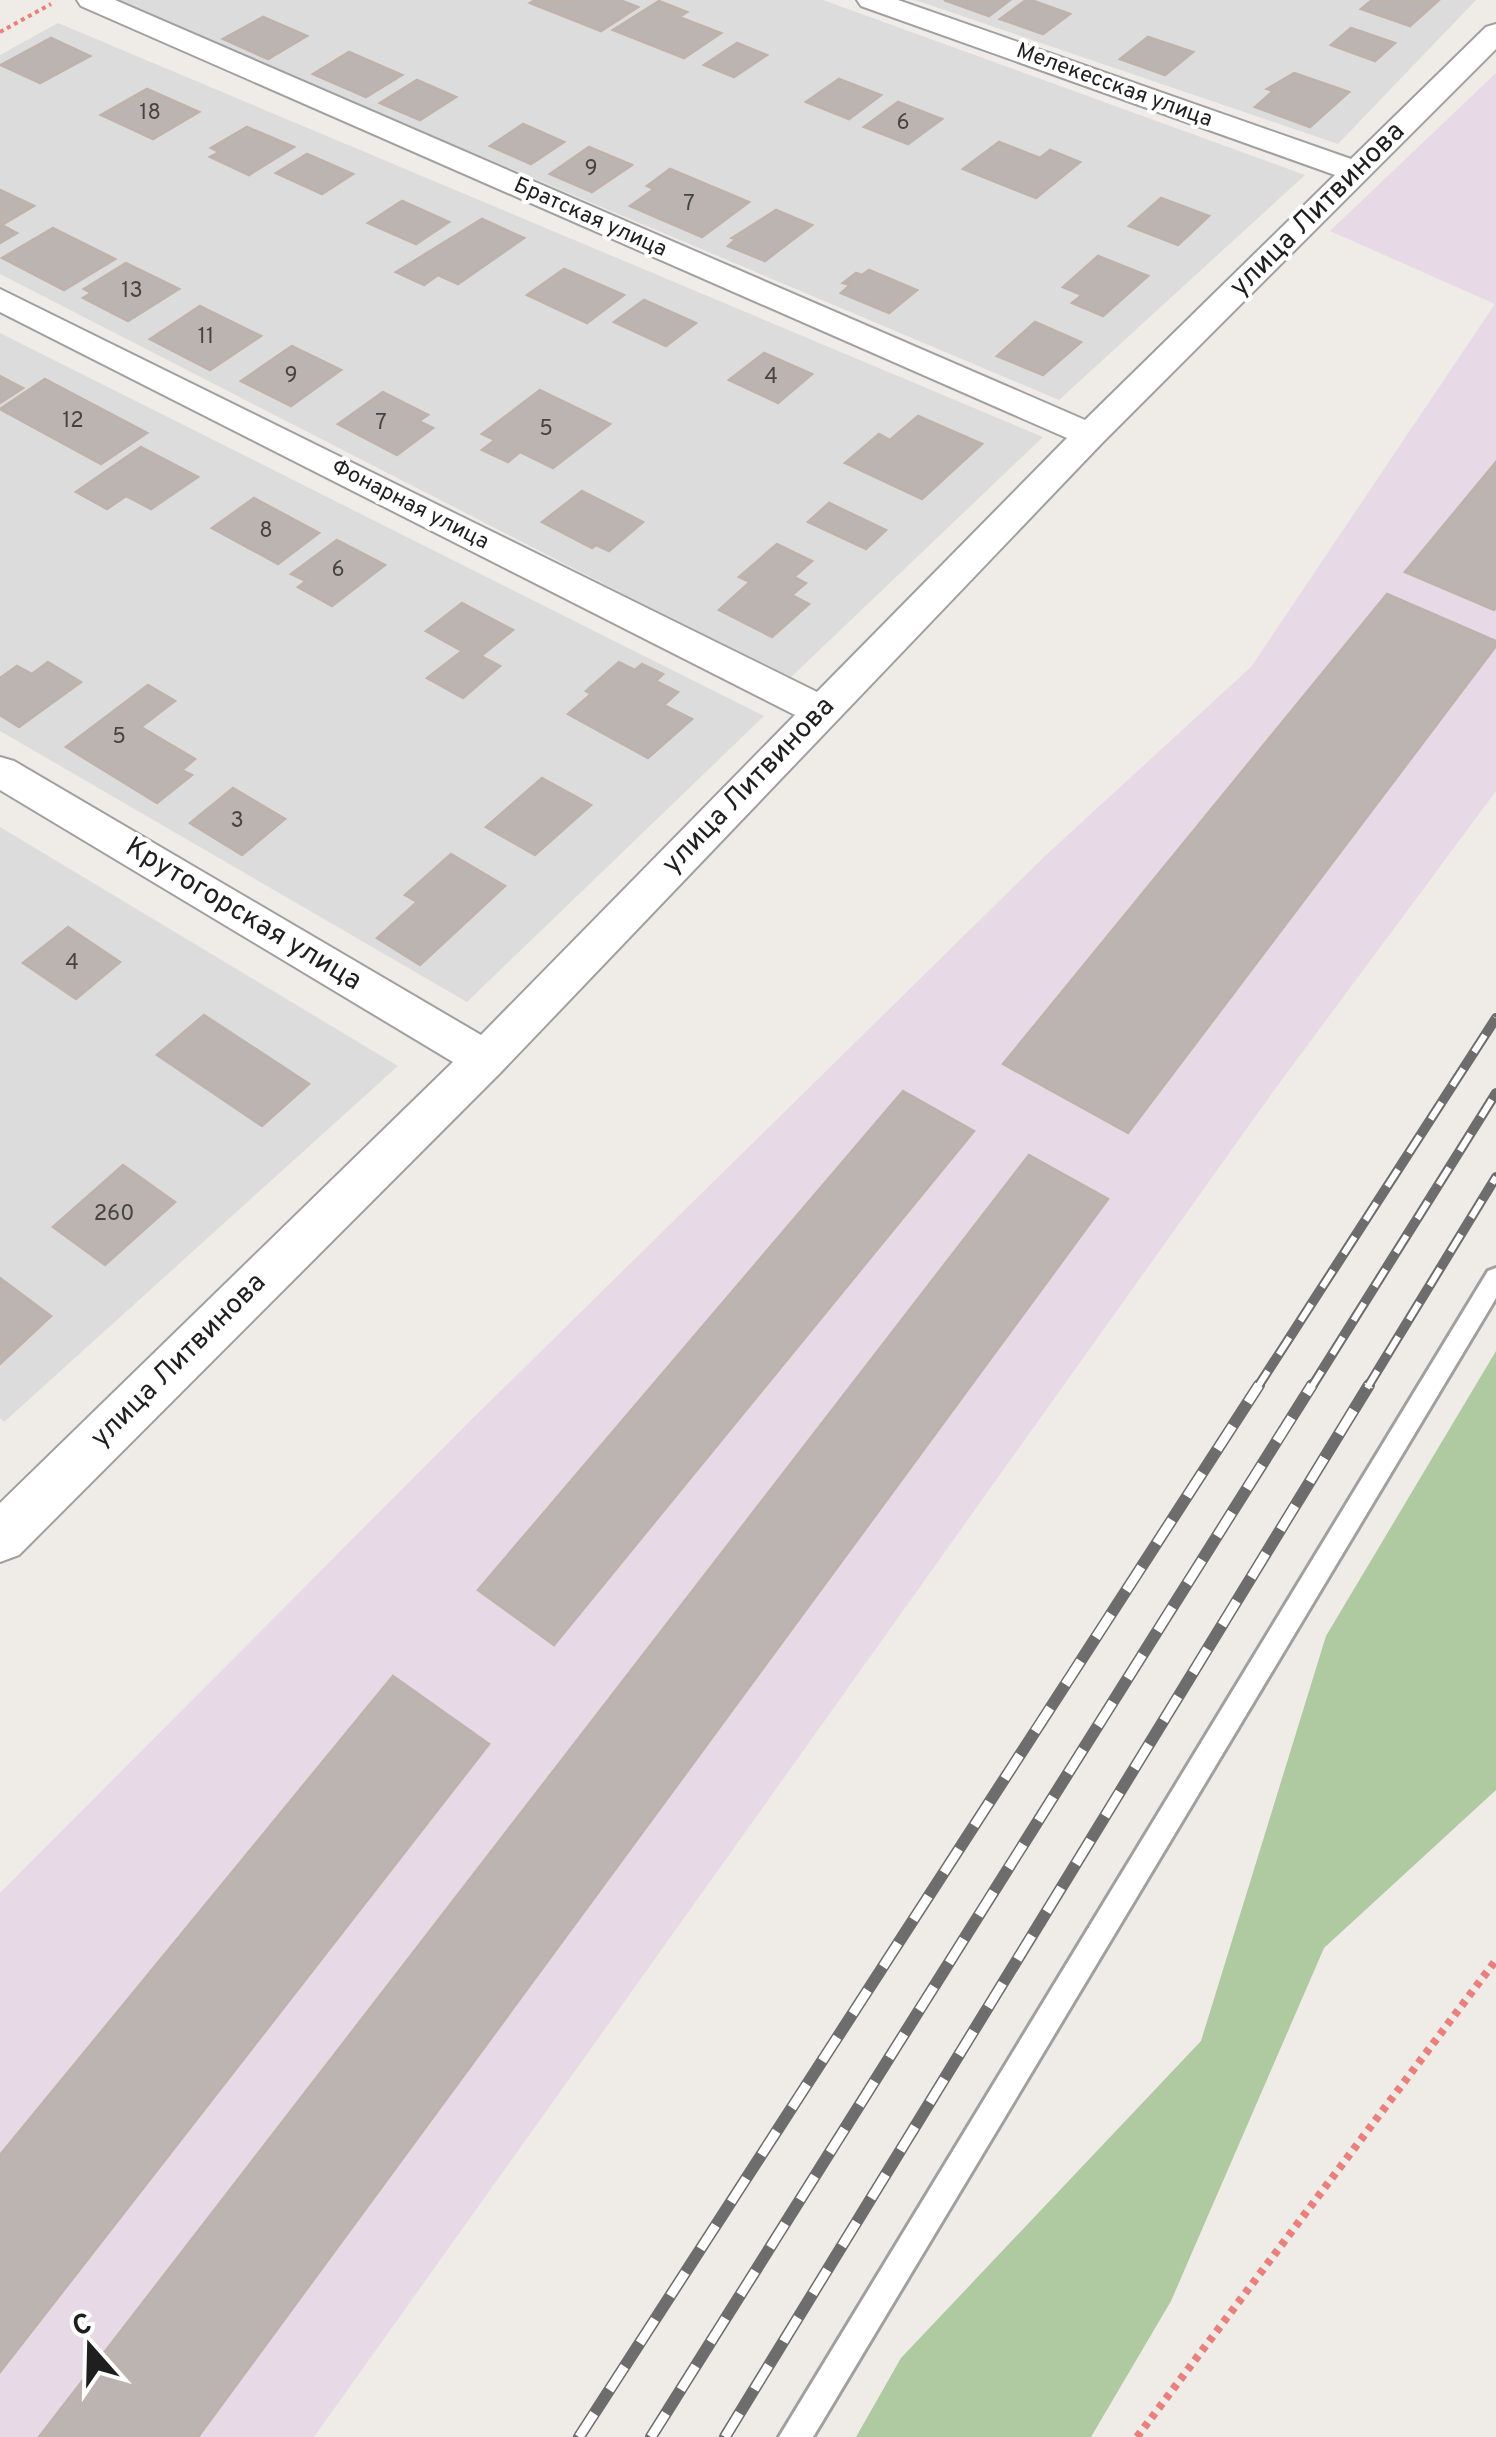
<svg xmlns="http://www.w3.org/2000/svg" width="1496" height="2437" font-family="Overpass,sans-serif">
<style>
.residential{fill:#dddcdc}
.industrial{fill:#e7d9e5}
.forest{fill:#afc9a0}
.building{fill:#bbb4b0;stroke:#beb2ab;stroke-width:2.5}
.lines{fill:none;stroke-linecap:round;stroke-linejoin:round}
.lane-casing{stroke:#a0a0a0;stroke-width:6}
.street-casing{stroke:#a0a0a0;stroke-width:4}
.path-far1{stroke:#e9807d;stroke-width:4;stroke-dasharray:4 4;stroke-linecap:butt}
.path{stroke:#e9807d;stroke-width:8;stroke-dasharray:6 6;stroke-linecap:butt}
.lane{fill:#fff;fill-rule:evenodd}
.street{fill:#fff;fill-rule:evenodd}
.rail-far1-casing{stroke:#6d6d6d;stroke-width:10}
.rail-casing{stroke:#6d6d6d;stroke-width:12}
.rail-far1{stroke:#fff;stroke-width:6;stroke-dasharray:20;stroke-linecap:butt}
.rail{stroke:#fff;stroke-width:9;stroke-dasharray:28;stroke-linecap:butt}
.labels{text-anchor:middle;dominant-baseline:central;stroke-width:8;stroke-linejoin:round;paint-order:stroke}
.far-street-label{font-size:22px;fill:#1f1f1f;stroke:#fff}
.number-label{font-size:22px;fill:#464443}
.street-label{font-size:28px;fill:#1f1f1f;stroke:#fff}
</style>
<rect width="100%" height="100%" fill="#efebe7"/>
<g class="residential">
<path d="M111,0H823L1305,175L1059,400Z"/>
<path d="M915,0H1476L1338,144Z"/>
<path d="M58,23L1043,437L789,679L0,274V55Z"/>
<path d="M0,333L764,716L467,1002L0,731Z"/>
<path d="M0,827L398,1066L4,1422L0,1418Z"/>
</g>
<path class="industrial" d="M1496,73V791L1272,1093L314,2437H0V1893L471,1420L1045,856L1251,667L1495,304L1330,231Z"/>
<path class="forest" d="M1496,1351V1790L1324,1948L1171,2301L1091,2437H856L901,2358L1201,2041L1326,1636Z"/>
<g class="building">
<path d="M535,0H620L638,7L601,31L530,3Z"/>
<path d="M944,0H1010L989,16Z"/>
<path d="M1026,0H1031L1070,14L1043,34L1000,19Z"/>
<path d="M1372,0H1439L1410,26L1361,9Z"/>
<path d="M659,1L687,12L679,17L721,33L684,58L613,30Z"/>
<path d="M263,17L307,36L268,59L223,39Z"/>
<path d="M1351,28L1395,43L1375,61L1331,45Z"/>
<path d="M1148,37L1193,52L1165,75L1120,59Z"/>
<path d="M51,38L90,56L40,83L1,65Z"/>
<path d="M737,43L767,55L734,77L704,65Z"/>
<path d="M349,52L402,75L366,97L313,74Z"/>
<path d="M1294,73L1349,92L1310,127L1255,107L1273,91L1267,89Z"/>
<path d="M839,79L881,95L849,119L806,102Z"/>
<path d="M417,80L456,97L420,120L380,103Z"/>
<path d="M147,89L199,112L153,139L101,115Z"/>
<path d="M898,102L942,119L908,144L864,127Z"/>
<path d="M523,124L564,142L531,164L490,146Z"/>
<path d="M247,127L294,147L249,175L210,157L219,152L211,148Z"/>
<path d="M999,142L1040,158L1050,150L1080,162L1036,198L963,169Z"/>
<path d="M589,147L632,165L592,192L550,174Z"/>
<path d="M307,154L353,174L322,194L276,173Z"/>
<path d="M670,169L749,202L702,237L630,206L654,189L647,186Z"/>
<path d="M0,190L34,206L2,225L17,233L0,243Z"/>
<path d="M1161,198L1209,216L1178,245L1129,226Z"/>
<path d="M402,201L449,222L416,244L368,223Z"/>
<path d="M776,210L812,225L765,261L728,246L736,239L732,238Z"/>
<path d="M482,219L524,238L458,284L438,275L424,285L396,272Z"/>
<path d="M53,228L115,259L64,290L2,258Z"/>
<path d="M1098,256L1148,276L1103,316L1072,303L1082,295L1063,287Z"/>
<path d="M126,263L179,289L128,321L83,298L91,293L84,289Z"/>
<path d="M564,269L624,295L587,323L527,295Z"/>
<path d="M869,270L917,290L889,313L841,293L850,285L843,283L856,273L862,275Z"/>
<path d="M644,300L696,323L666,346L614,322Z"/>
<path d="M200,306L261,336L210,370L150,339Z"/>
<path d="M1035,322L1081,342L1043,375L997,356Z"/>
<path d="M292,346L341,370L291,406L241,381Z"/>
<path d="M764,353L812,374L778,403L729,380Z"/>
<path d="M0,376L23,388L0,403Z"/>
<path d="M45,379L147,433L101,464L0,409Z"/>
<path d="M540,390L610,424L553,468L520,452L508,462L482,450L495,440L482,434Z"/>
<path d="M383,392L428,415L419,421L433,428L397,455L338,424Z"/>
<path d="M918,416L982,444L922,499L845,463L879,434L890,440Z"/>
<path d="M141,447L198,477L151,509L126,496L107,509L76,492Z"/>
<path d="M1496,462V607L1494,610L1405,572Z"/>
<path d="M582,491L643,522L609,551L596,545L592,548L542,522Z"/>
<path d="M254,498L319,533L278,564L212,528Z"/>
<path d="M829,503L886,530L866,549L808,522Z"/>
<path d="M337,540L385,565L332,606L298,587L306,581L291,574Z"/>
<path d="M777,544L812,561L794,577L806,583L792,595L809,604L772,637L719,610L750,582L739,577Z"/>
<path d="M1387,594L1496,641V646L1128,1133L1003,1064Z"/>
<path d="M462,603L513,630L481,656L500,666L463,698L427,678L462,651L426,631Z"/>
<path d="M48,662L81,682L19,727L0,715V678L17,666L32,674Z"/>
<path d="M619,662L635,670L642,664L663,674L656,681L678,692L664,705L692,719L648,758L568,714L591,694L586,691Z"/>
<path d="M148,685L175,701L141,727L195,759L182,770L192,775L157,803L66,747Z"/>
<path d="M542,778L591,805L535,855L486,827Z"/>
<path d="M233,788L285,819L242,855L190,823Z"/>
<path d="M451,854L505,886L420,965L377,938L417,902L405,895Z"/>
<path d="M68,927L120,962L76,999L23,963Z"/>
<path d="M204,1015L309,1084L262,1126L157,1055Z"/>
<path d="M903,1091L974,1131L554,1645L478,1590Z"/>
<path d="M1029,1155L1108,1199L198,2437H39Z"/>
<path d="M123,1165L175,1202L105,1265L53,1227Z"/>
<path d="M0,1278L51,1316L0,1364Z"/>
<path d="M393,1676L489,1744L0,2372V2155Z"/>
</g>
<g class="lines">
<g class="lane-casing">
<path id="lane" d="M1496,1268V1298L813,2437H779L1488,1271Z"/>
</g>
<g class="street-casing">
<path id="street" d="M77,0H115L1085,420L1335,175L861,6L857,0H898L1351,159L1486,27L1496,24V49L1102,443L501,1072L19,1555L0,1562V1503L453,1062L0,790V757L14,761L481,1035L795,715L0,312V289L817,692L1067,438L81,6Z"/>
</g>
<path class="path-far1" d="M0,32L51,4"/>
<path class="path" d="M1137,2437L1496,1960"/>
<use href="#lane" class="lane"/>
<use href="#street" class="street"/>
<g class="rail-far1-casing">
<g id="rail-far1">
<path d="M1257,1388L1496,1018"/>
<path d="M1311,1388L1496,1093"/>
<path d="M1367,1388L1496,1177"/>
</g>
</g>
<g class="rail-casing">
<g id="rail">
<path d="M579,2437L1259,1385"/>
<path d="M651,2437L1312,1385"/>
<path d="M725,2437L1369,1385"/>
</g>
</g>
<use href="#rail-far1" class="rail-far1"/>
<use href="#rail" class="rail"/>
</g>
<g class="labels">
<g class="far-street-label">
<text transform="translate(1114 86) rotate(20)">Мелекесская улица</text>
<text transform="translate(590 218) rotate(24)">Братская улица</text>
<text transform="translate(410 505) rotate(27)">Фонарная улица</text>
</g>
<g class="number-label">
<text x="150" y="113">18</text>
<text x="903" y="123">6</text>
<text x="591" y="169">9</text>
<text x="689" y="204">7</text>
<text x="132" y="291">13</text>
<text x="206" y="337">11</text>
<text x="291" y="376">9</text>
<text x="771" y="377">4</text>
<text x="73" y="421">12</text>
<text x="381" y="423">7</text>
<text x="546" y="429">5</text>
<text x="266" y="531">8</text>
<text x="338" y="570">6</text>
<text x="119" y="737">5</text>
<text x="237" y="821">3</text>
<text x="72" y="963">4</text>
<text x="114" y="1214">260</text>
</g>
<g class="street-label">
<text transform="translate(1318 210) rotate(-45)">улица Литвинова</text>
<text transform="translate(749 786) rotate(-46)">улица Литвинова</text>
<text transform="translate(243 915) rotate(31)">Крутогорская улица</text>
<text transform="translate(179 1361) rotate(-45)">улица Литвинова</text>
</g>
</g>
<g transform="translate(90 2347) rotate(340)" stroke="#ffffff" stroke-width="8" paint-order="stroke">
<path d="M0-8L18 38L0 25L-18 38Z" fill="#1f1f1f"/>
<text y="-15" font-size="28" font-weight="bold" text-anchor="middle" fill="#1f1f1f">С</text>
</g>
</svg>
